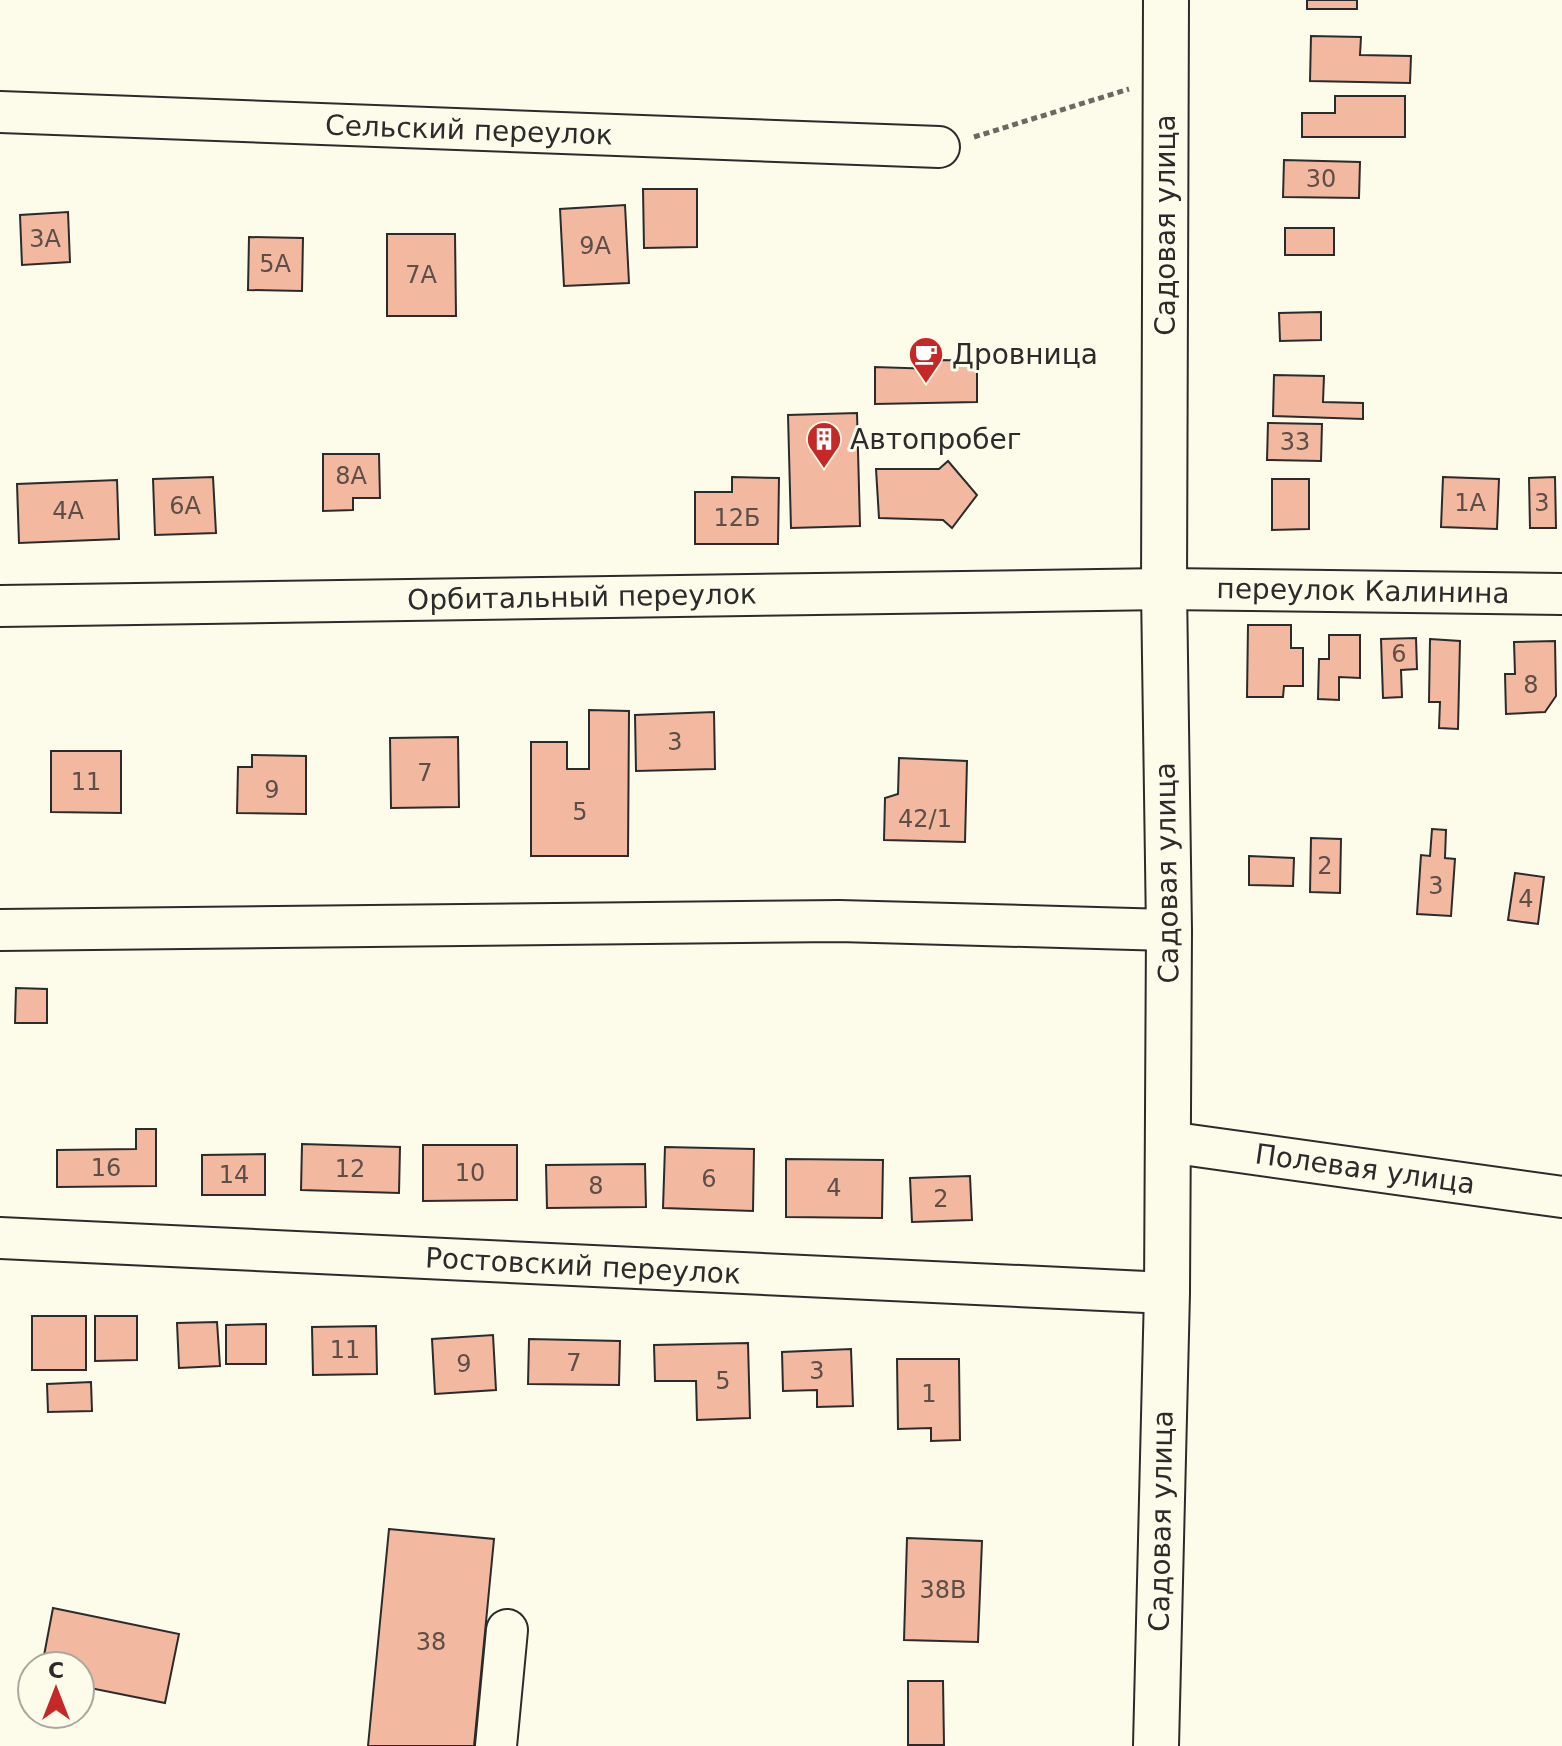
<svg xmlns="http://www.w3.org/2000/svg" width="1562" height="1746" font-family="'DejaVu Sans',sans-serif">
<style>
.building{fill:#f2b8a0;stroke:#2b2b2b;stroke-width:2}
.lines{fill:none;stroke-linecap:round;stroke-linejoin:round}
.minor-casing{stroke:#2b2b2b;stroke-width:44}
.major-casing{stroke:#2b2b2b;stroke-width:48}
.path{stroke:#6a6964;stroke-width:5;stroke-dasharray:6 4;stroke-linecap:butt}
.minor{stroke:#fdfbea;stroke-width:40}
.major{stroke:#fdfbea;stroke-width:44}
.labels{text-anchor:middle;dominant-baseline:central;stroke-width:6;stroke-linejoin:round;paint-order:stroke}
.number-label{font-size:24px;fill:#5d4e48}
.street-label{font-size:28px;fill:#2b2b2b;stroke:#fdfbea}
.poi-label{font-size:28px;fill:#2b2b2b;stroke:#fdfbea;text-anchor:start}
</style>
<rect width="100%" height="100%" fill="#fdfbea"/>
<g class="building">
<rect x="1307" y="0" width="50" height="9"/>
<path d="M1311,36L1361,37L1360,55L1411,56L1410,83L1310,81Z"/>
<path d="M1335,96H1405V137H1302V113H1335Z"/>
<path d="M1284,160L1360,162L1359,198L1283,197Z"/>
<path d="M643,189H697V247L644,248Z"/>
<path d="M625,205L629,283L564,286L560,209Z"/>
<path d="M68,212L70,262L22,265L20,215Z"/>
<rect x="1285" y="228" width="49" height="27"/>
<path d="M387,234H455L456,316H387Z"/>
<path d="M249,237L303,238L302,291L248,290Z"/>
<path d="M1321,312V340L1280,341L1279,313Z"/>
<path d="M940,360L977,361V402L875,404V367L935,369Z"/>
<path d="M1274,375L1324,376L1323,402L1363,403V419L1273,416Z"/>
<path d="M857,413L860,526L791,528L788,415Z"/>
<path d="M1268,423L1322,424L1321,461L1267,460Z"/>
<path d="M323,454H379L380,498H353V510L323,511Z"/>
<path d="M948,461L977,495L952,528L943,520L879,518L876,469H939Z"/>
<path d="M213,477L216,533L155,535L153,479Z"/>
<path d="M732,477L779,478L778,544H695V492H732Z"/>
<path d="M1443,477L1499,479L1497,529L1441,527Z"/>
<path d="M1555,477L1556,528H1530L1529,478Z"/>
<path d="M1272,479H1309V529L1272,530Z"/>
<path d="M117,480L119,539L19,543L17,484Z"/>
<path d="M1248,625H1291V648H1303V686H1284L1283,697H1247Z"/>
<path d="M1329,635H1360V678L1339,677V700L1318,699L1319,659H1329Z"/>
<path d="M1416,638L1417,669L1401,670L1402,697L1383,698L1381,639Z"/>
<path d="M1430,639L1460,641L1458,729L1439,728L1440,702H1429Z"/>
<path d="M1555,641L1556,696L1545,712L1506,714L1505,674H1515L1514,642Z"/>
<path d="M589,710L629,711L628,856H531V742H567V769H589Z"/>
<path d="M714,712L715,769L636,771L635,715Z"/>
<path d="M458,737L459,807L391,808L390,738Z"/>
<path d="M51,751H121V813L51,812Z"/>
<path d="M252,755L306,756V814L237,813L238,767H252Z"/>
<path d="M899,758L967,761L965,842L884,840L885,798L898,794Z"/>
<path d="M1432,829L1446,830L1445,858L1455,859L1451,916L1417,914L1421,855L1430,856Z"/>
<path d="M1311,838L1341,839L1340,893L1310,892Z"/>
<path d="M1249,856L1294,858L1293,886L1249,885Z"/>
<path d="M1515,873L1544,877L1538,924L1508,920Z"/>
<path d="M16,988L47,989V1023H15Z"/>
<path d="M136,1129H156V1186L57,1187V1150L136,1149Z"/>
<path d="M302,1144L400,1147L399,1193L301,1190Z"/>
<path d="M423,1145H517V1200L423,1201Z"/>
<path d="M665,1147L754,1149L753,1211L663,1208Z"/>
<path d="M265,1154V1195H202V1155Z"/>
<path d="M786,1159L883,1160L882,1218L786,1217Z"/>
<path d="M645,1164L646,1207L547,1208L546,1165Z"/>
<path d="M970,1176L972,1220L912,1222L910,1178Z"/>
<rect x="32" y="1316" width="54" height="54"/>
<path d="M95,1316H137V1360L95,1361Z"/>
<path d="M217,1322L220,1366L179,1368L177,1323Z"/>
<path d="M266,1324V1364H226V1325Z"/>
<path d="M376,1326L377,1374L313,1375L312,1327Z"/>
<path d="M493,1335L496,1390L435,1394L432,1339Z"/>
<path d="M529,1339L620,1341L619,1385L528,1384Z"/>
<path d="M748,1343L750,1418L697,1420L696,1381H655L654,1345Z"/>
<path d="M851,1349L853,1406L817,1407V1390L783,1391L782,1352Z"/>
<path d="M897,1359H959L960,1440L931,1441V1428L898,1429Z"/>
<path d="M91,1382L92,1411L48,1412L47,1384Z"/>
<path d="M389,1529L494,1539L474,1746H368Z"/>
<path d="M907,1538L982,1541L978,1642L904,1640Z"/>
<path d="M53,1608L179,1634L165,1703L80,1686V1666H42Z"/>
<path d="M908,1681H943L944,1745H908Z"/>
</g>
<g class="lines">
<g class="minor-casing">
<g id="minor">
<path d="M0,112L939,147"/>
<path d="M0,606L1164,589L1562,594"/>
<path d="M0,930L839,921L1169,930"/>
<path d="M1168,1142L1562,1197"/>
<path d="M0,1238L1167,1293"/>
<path d="M496,1746L507,1630"/>
</g>
</g>
<g class="major-casing">
<path id="major" d="M1156,1746L1167,1293L1169,930L1164,589L1166,0"/>
</g>
<path class="path" d="M974,137L1129,89"/>
<use href="#minor" class="minor"/>
<use href="#major" class="major"/>
</g>
<defs>
<g id="cafe-pin" transform="scale(1.8)"><path d="M0 17L-7.5 6A9.5 9.5 0 1 1 7.5 6Z" fill="#c62828" stroke="#fdfbea"/><path d="M-5.5-4.5H6V0H3Q3 3.5 0 3.5H-2.5Q-5.5 3.5-5.5 0ZM3-3.2v2h1.7v-2ZM-6 4.5H4V6H-6Z" fill="#fff"/></g>
<g id="building-pin" transform="scale(1.8)"><path d="M0 17L-7.5 6A9.5 9.5 0 1 1 7.5 6Z" fill="#c62828" stroke="#fdfbea"/><path d="M-4-6H4V6H1V3H-1V6H-4ZM-2.5-4.3h1.7v1.8h-1.7ZM.8-4.3h1.7v1.8H.8ZM-2.5-1h1.7V.8h-1.7ZM.8-1h1.7V.8H.8Z" fill="#fff"/></g>
</defs>
<g fill-rule="evenodd">
<use href="#cafe-pin" x="926" y="354"/>
<use href="#building-pin" x="824" y="439"/>
</g>
<g class="labels">
<g class="number-label">
<text x="1321" y="179">30</text>
<text x="45" y="239">3А</text>
<text x="595" y="246">9А</text>
<text x="275" y="264">5А</text>
<text x="421" y="275">7А</text>
<text x="1295" y="442">33</text>
<text x="351" y="476">8А</text>
<text x="1470" y="503">1А</text>
<text x="1542" y="503">3</text>
<text x="185" y="506">6А</text>
<text x="68" y="511">4А</text>
<text x="737" y="518">12Б</text>
<text x="1399" y="654">6</text>
<text x="1531" y="685">8</text>
<text x="675" y="742">3</text>
<text x="425" y="773">7</text>
<text x="86" y="782">11</text>
<text x="272" y="790">9</text>
<text x="580" y="812">5</text>
<text x="925" y="819">42/1</text>
<text x="1325" y="866">2</text>
<text x="1436" y="886">3</text>
<text x="1526" y="899">4</text>
<text x="106" y="1168">16</text>
<text x="350" y="1169">12</text>
<text x="470" y="1173">10</text>
<text x="234" y="1175">14</text>
<text x="709" y="1179">6</text>
<text x="596" y="1186">8</text>
<text x="834" y="1188">4</text>
<text x="941" y="1199">2</text>
<text x="345" y="1350">11</text>
<text x="574" y="1363">7</text>
<text x="464" y="1364">9</text>
<text x="817" y="1371">3</text>
<text x="723" y="1381">5</text>
<text x="929" y="1394">1</text>
<text x="943" y="1590">38В</text>
<text x="431" y="1642">38</text>
</g>
<g class="street-label">
<text transform="translate(469 130) rotate(2)">Сельский переулок</text>
<text transform="translate(1165 225) rotate(-90)">Садовая улица</text>
<text transform="translate(1363 591) rotate(1)">переулок Калинина</text>
<text transform="translate(582 597) rotate(-1)">Орбитальный переулок</text>
<text transform="translate(1167 873) rotate(-91)">Садовая улица</text>
<text transform="translate(1365 1169) rotate(8)">Полевая улица</text>
<text transform="translate(583 1266) rotate(3)">Ростовский переулок</text>
<text transform="translate(1161 1521) rotate(-89)">Садовая улица</text>
</g>
<g class="poi-label">
<text x="952" y="354">Дровница</text>
<text x="850" y="439">Автопробег</text>
</g>
</g>
<g transform="translate(56 1690)"><circle r="38" fill="#fdfbea" stroke="#a9a89e" stroke-width="2"/>
<path d="M0-6L14 30L0 20L-14 30Z" fill="#c62828"/>
<text y="-12" font-size="22" font-weight="bold" text-anchor="middle" fill="#2b2b2b">С</text>
</g>
</svg>
